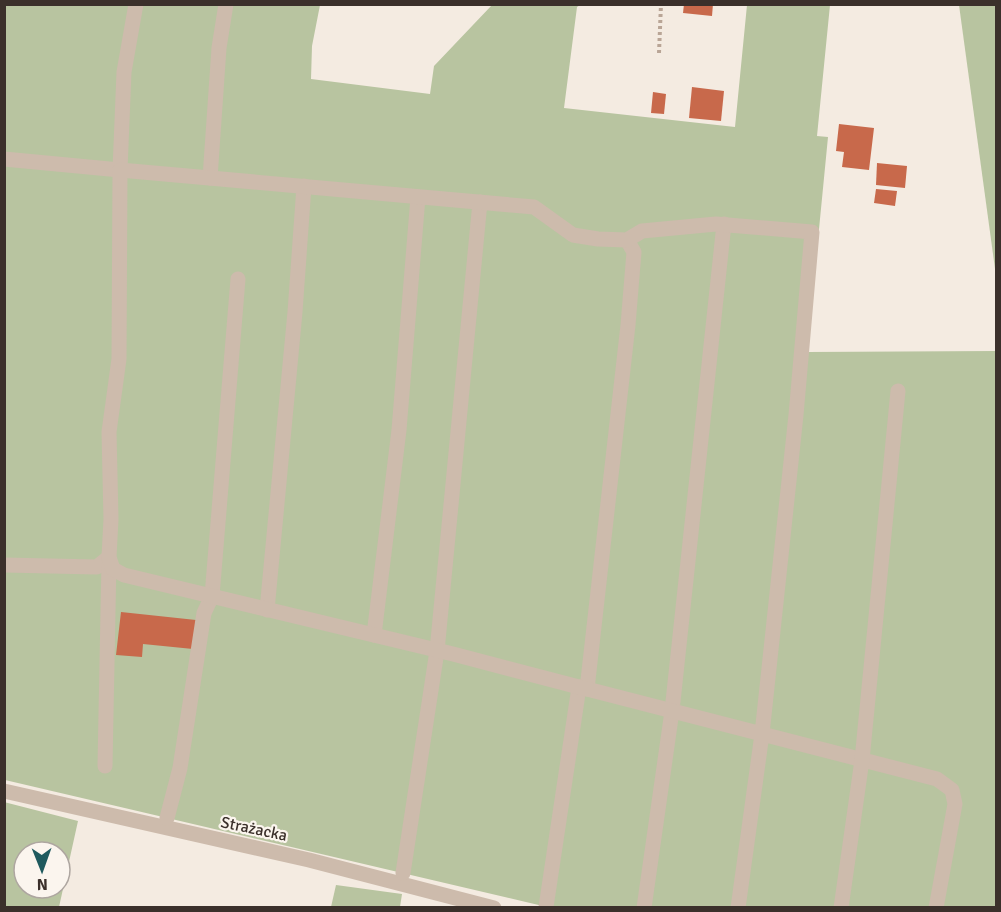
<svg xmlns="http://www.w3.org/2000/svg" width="1001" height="912" font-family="Signika,sans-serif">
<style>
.green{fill:#b8c4a0;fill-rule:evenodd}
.building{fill:#c8694b}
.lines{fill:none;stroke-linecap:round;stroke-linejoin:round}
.path{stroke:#b9a596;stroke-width:4;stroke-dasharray:3 3;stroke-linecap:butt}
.minor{stroke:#cdbbac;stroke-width:15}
.labels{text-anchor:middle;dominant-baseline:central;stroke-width:4.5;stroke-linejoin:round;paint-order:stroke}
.street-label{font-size:16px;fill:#3b302b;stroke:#fbf5ee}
</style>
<rect width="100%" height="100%" fill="#f4ebe1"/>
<g class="green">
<path d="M5,5H320L312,46L311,79L430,94L434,66L492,5H580L577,7L564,108L735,127L747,5H830L817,136L828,137L807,352L996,351V907H547L5,780Z"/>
<path d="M959,5H996V276Z"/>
<path d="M4,802L78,821L59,907H5ZM24,852H60V888H24Z"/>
<path d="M336,885L402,894L400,907H331Z"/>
</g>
<g class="building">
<path d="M684,4H713L712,16L683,13Z"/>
<path d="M692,87L724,91L721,121L689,118Z"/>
<path d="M653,92L666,94L664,114L651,113Z"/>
<path d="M839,124L874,128L869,170L842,167L844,152L836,151Z"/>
<path d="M877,163L907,166L905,188L876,185Z"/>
<path d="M876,189L897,191L895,206L874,203Z"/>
<path d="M121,612L196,620L193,649L143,644L142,657L116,655Z"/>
</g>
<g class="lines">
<path class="path" d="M659,53L661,4"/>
<g class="minor">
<path d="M4,159L120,170L124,72L136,4"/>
<path d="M210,178L219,48L226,4"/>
<path d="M4,565L97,567L109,557"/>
<path d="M267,610L295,312L304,186"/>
<path d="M374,635L399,430L418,197"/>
<path d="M587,689L628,325L634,252L627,240"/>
<path d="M105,766L109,560"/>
<path d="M4,791L309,860L494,908"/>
<path d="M167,818L180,768L204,613L212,596L238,279"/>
<path d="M403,873L437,651L480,202"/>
<path d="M546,907L579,687"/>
<path d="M644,908L672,711L724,224"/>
<path d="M738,908L762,734L796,415L812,232L716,224L642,231L627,240L598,239L573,235L534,207L120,170L119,359L109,432L111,519L109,557L113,569L124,575L453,654L579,687L587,689L937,779L952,790L955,804L936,908"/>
<path d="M841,908L862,760L898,391"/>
</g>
</g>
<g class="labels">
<g class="street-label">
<text transform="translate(254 829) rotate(12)">Strażacka</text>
</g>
</g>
<rect width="1001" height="912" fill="none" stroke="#3b302b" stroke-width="12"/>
<g transform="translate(42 870) rotate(179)"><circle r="28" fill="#fbf5ee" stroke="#aea6a0" stroke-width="1.5"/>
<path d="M0-4.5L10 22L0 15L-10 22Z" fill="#1f5a5e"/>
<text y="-9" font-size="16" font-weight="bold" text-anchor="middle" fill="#3b302b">N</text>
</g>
</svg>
